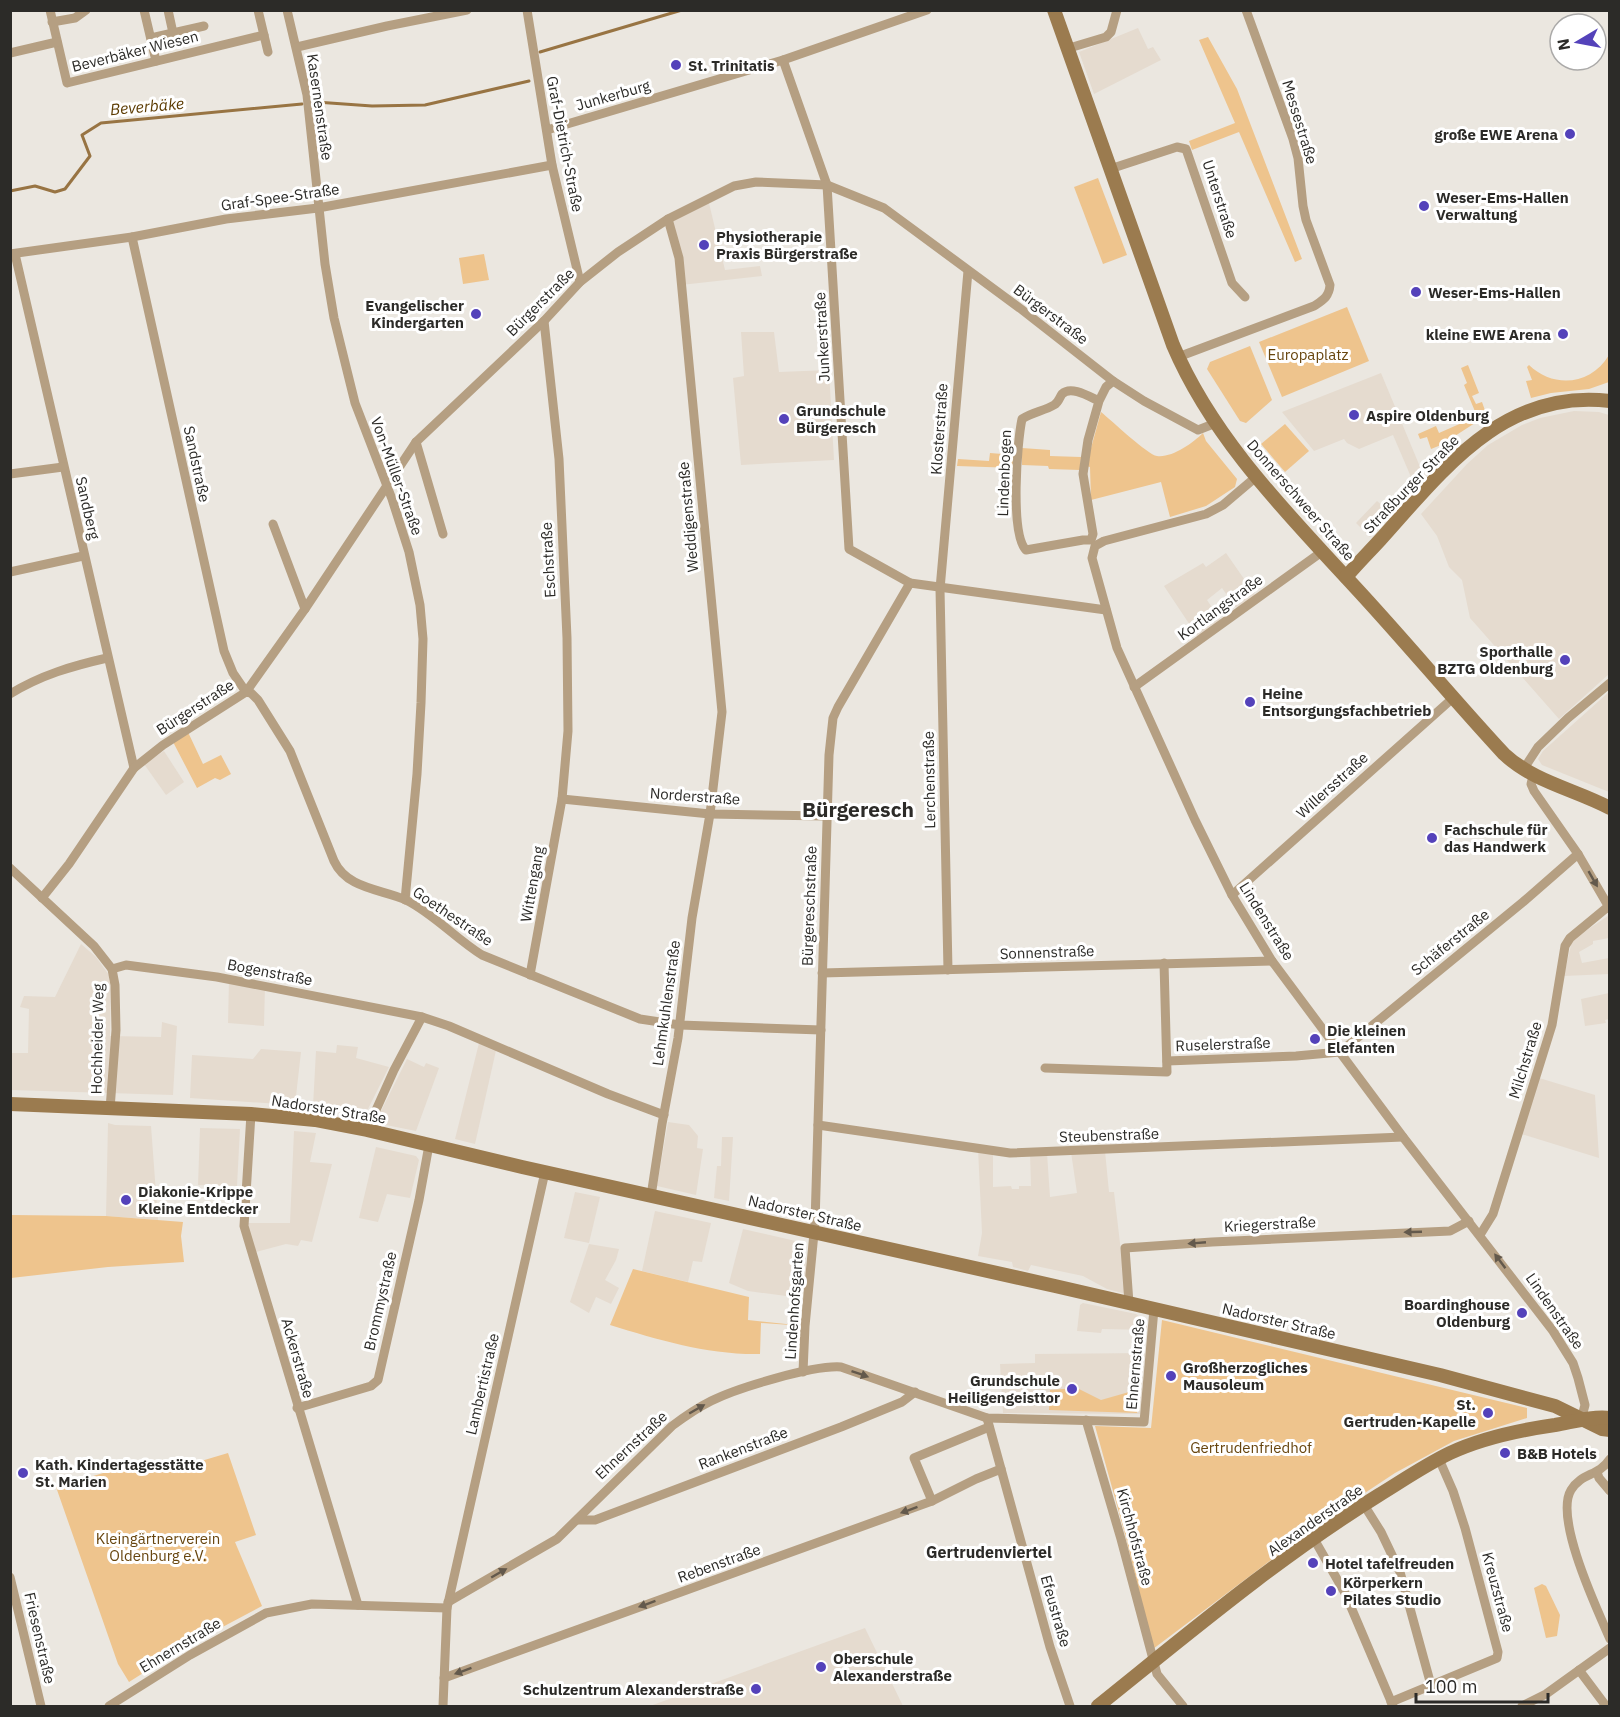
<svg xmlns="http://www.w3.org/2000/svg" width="1620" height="1717" font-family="'IBM Plex Sans',sans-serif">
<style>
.built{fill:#e5dbcf}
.green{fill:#eec48d}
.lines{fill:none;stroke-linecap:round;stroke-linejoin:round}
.stream{stroke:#987443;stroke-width:3}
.street{stroke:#b59f82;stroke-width:9}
.secondary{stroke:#9b7b4f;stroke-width:14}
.oneway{fill:#63594c}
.poi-dot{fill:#5442ba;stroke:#fff;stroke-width:2}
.labels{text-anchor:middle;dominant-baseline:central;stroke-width:6;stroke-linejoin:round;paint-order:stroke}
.street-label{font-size:15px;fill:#2c2b28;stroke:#fff}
.poi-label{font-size:15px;font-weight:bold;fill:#2c2b28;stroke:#fff;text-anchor:start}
.park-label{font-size:15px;fill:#67450e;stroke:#fff}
.water-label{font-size:16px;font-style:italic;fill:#5b3a00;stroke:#fff}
.neighbourhood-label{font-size:16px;font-weight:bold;fill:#2c2b28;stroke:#fff}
.district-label{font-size:21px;font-weight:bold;fill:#2c2b28;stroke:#fff}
</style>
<rect width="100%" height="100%" fill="#ebe7e0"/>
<g class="built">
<path d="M1138,28L1148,49L1153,47L1161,60L1094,94L1079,52Z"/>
<path d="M708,199L725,270L760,266L762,276L681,285L668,219Z"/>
<path d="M741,332H774L779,372L829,370L834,460L741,465L733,378L744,376Z"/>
<path d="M1381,373L1423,474L1414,484L1393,435L1359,449L1347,443L1344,439L1314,451L1282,412Z"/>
<path d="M1574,411L1599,412L1609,415V674L1559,719L1470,618L1462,580L1449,567L1437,536L1421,514L1467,464L1488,445L1522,425L1540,418Z"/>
<path d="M1377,501L1392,514L1370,537L1356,523Z"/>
<path d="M1226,553L1258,599L1239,612L1222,588L1207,600L1223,624L1200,640L1164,586L1203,563L1206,567Z"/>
<path d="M1609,692V792L1542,765L1538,759L1543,751Z"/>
<path d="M164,751L184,782L166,795L144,764Z"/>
<path d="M1608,916L1609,938L1593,941V944L1579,952L1582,963L1609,958V974L1564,976L1572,940Z"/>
<path d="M81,944L96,957L109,975L111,990L110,1036L161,1037L162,1022L177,1026L173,1095L11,1090V1053H28L29,1009L20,1007L24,996L55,997Z"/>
<path d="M229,979L265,986L264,1026L228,1023Z"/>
<path d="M1609,993V1019L1605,1020L1606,1023L1585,1026L1581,999Z"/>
<path d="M480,1039L497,1046L475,1144L455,1139Z"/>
<path d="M337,1045L358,1047L356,1058L389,1067L368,1109L313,1106L316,1051L336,1053Z"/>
<path d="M261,1049L301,1052L295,1105L190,1098L192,1055L253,1059Z"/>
<path d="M407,1059L424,1067L426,1063L439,1068L416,1131L381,1124L378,1117Z"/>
<path d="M1536,1077L1595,1095L1599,1158L1518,1133Z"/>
<path d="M668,1122L689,1125L698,1136L697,1148L703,1149L696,1195L657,1186Z"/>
<path d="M108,1123L115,1125L151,1126L158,1220L106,1216Z"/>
<path d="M200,1128L240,1129L237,1186L198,1185Z"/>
<path d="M294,1131L316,1133L310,1162L332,1164L312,1242L301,1240L298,1246L286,1244L252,1253L244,1223H290Z"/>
<path d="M722,1137H733L729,1201L714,1198L717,1166H721Z"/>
<path d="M376,1147L416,1156L419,1160L410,1198L387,1194L378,1222L359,1218Z"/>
<path d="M978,1149L993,1151V1187L1011,1186L1012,1189H1019V1186H1031L1030,1154L1047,1153L1050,1197L1077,1193L1071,1152L1105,1151L1109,1192H1114L1126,1294L1107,1289L1083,1276L1031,1265L1028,1271L1013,1267L1012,1262L978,1256L982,1233Z"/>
<path d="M575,1192L600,1197L589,1243L564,1238Z"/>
<path d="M655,1211L711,1223L702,1262L693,1261L688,1282L642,1271Z"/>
<path d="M743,1229L800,1242L805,1245L808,1299L748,1291L729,1283Z"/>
<path d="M589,1244L619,1249L616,1260L605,1280L619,1288L611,1304L596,1297L589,1313L570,1302Z"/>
<path d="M1083,1303L1136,1314L1145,1321L1148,1330L1102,1329L1101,1333L1077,1331L1080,1305Z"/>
<path d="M1145,1353L1140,1414L1003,1413L1000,1364L1035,1363V1354Z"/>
<path d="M865,1628L903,1706H650Z"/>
</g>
<g class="green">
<path d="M1208,37L1237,89L1302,259L1295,262L1239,132L1192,150L1189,141L1235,123L1199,40Z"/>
<path d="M1098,178L1127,255L1103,264L1074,187Z"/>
<path d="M484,254L489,280L463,284L459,258Z"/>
<path d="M1347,307L1369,361L1282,397L1259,342Z"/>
<path d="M1250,346L1272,400L1246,423L1240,421L1207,369L1210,362Z"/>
<path d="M1609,355V382L1589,389L1551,393L1531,398L1526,381L1532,380L1527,367L1529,365C1554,389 1591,385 1609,355Z"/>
<path d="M1468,365L1479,393L1472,396L1476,404L1482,402L1487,416L1479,421L1464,385L1467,383L1461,368Z"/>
<path d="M1101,412C1111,420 1148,455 1157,456C1172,458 1193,443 1203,433L1206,441L1237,479L1235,487L1206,506L1170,517L1161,482L1091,500L1090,467L1086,466Z"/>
<path d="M1473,418L1475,423L1441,445L1431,449L1427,437L1420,439L1418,434L1436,426L1439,433Z"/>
<path d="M1285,424L1309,451L1285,472L1261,444Z"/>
<path d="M1022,448L1050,450V456L1081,457L1080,470L1049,469L1048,466L1022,465Z"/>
<path d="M990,453L1015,455V468L957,466L958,459L989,461Z"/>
<path d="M187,730L203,764L221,755L231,774L220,780L215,778L197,788L172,740Z"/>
<path d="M11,1215L106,1216L183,1222L181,1236L184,1262L108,1267L11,1278Z"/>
<path d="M633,1269L749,1297L748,1320L805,1326L761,1323L760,1354C708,1355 659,1340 610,1325Z"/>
<path d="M1162,1320L1527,1408V1418L1454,1441L1395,1473L1324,1520L1153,1649L1126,1538L1095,1426L1151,1428Z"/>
<path d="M1132,1376H1141L1137,1413L1049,1410L1050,1390L1077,1388L1101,1400L1129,1392Z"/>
<path d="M228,1453L256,1535L235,1542L262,1606L181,1649L129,1682L118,1664L56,1487L147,1460L151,1471L179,1462L181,1467Z"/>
<path d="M1542,1584L1546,1586L1560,1615L1557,1636L1546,1638L1534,1588Z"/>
</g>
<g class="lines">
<g class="stream">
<path d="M540,52L682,10"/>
<path d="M316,102L372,106L425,105L529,81"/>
<path d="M10,191L35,186L55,192L65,189L90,156L82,135L101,123L302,104"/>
</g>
<g class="street">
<path d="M50,10L67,83L264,35"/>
<path d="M144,10L156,61"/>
<path d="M258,10L268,52"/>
<path d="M287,10L307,95L325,264L334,318L355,403L392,499L409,552L420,605L423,639L421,703L417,774L405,900"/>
<path d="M527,10L552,165L580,282"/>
<path d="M52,22L75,18L86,10"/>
<path d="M173,33L204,26"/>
<path d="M151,38L173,33L168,10"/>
<path d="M297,47L387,26L467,10"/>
<path d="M1066,49L1106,37L1111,32L1117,10"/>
<path d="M10,53L57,42"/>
<path d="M783,60L827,185L849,549L910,583"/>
<path d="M547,130L783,60L927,10"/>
<path d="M1110,169L1177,147L1186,149L1232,283L1245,297"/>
<path d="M132,237L224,651L233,673L246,692L251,693L258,700L290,751L334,861C347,889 381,889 406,900C434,914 456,939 482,955L640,1019L680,1025L821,1030"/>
<path d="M10,254L132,237L226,219L318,208L552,165"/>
<path d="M15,254L134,768"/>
<path d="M1178,357L1314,306C1323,300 1329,297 1330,285L1306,220L1303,206L1298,158L1293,139L1246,10"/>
<path d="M1099,401L1088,440L1083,474L1093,534L1091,540H1083L1026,550C1010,534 1017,442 1022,419C1032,412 1044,411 1054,405C1059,402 1059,398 1062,394C1071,385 1090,397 1099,401L1106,387L1113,381"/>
<path d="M416,442L443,534"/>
<path d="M10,474L63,467"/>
<path d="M1256,477L1223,505L1206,514L1104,541L1095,546L1092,558L1117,648L1195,820L1232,895L1272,961L1403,1137L1553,1331L1573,1363L1578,1378L1585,1405L1581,1420"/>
<path d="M273,524L305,609"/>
<path d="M10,572L83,556"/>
<path d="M1134,687L1323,551"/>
<path d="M10,694C41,675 72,666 107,658"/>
<path d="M1523,770L1538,747L1568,718L1610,683"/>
<path d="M1533,776L1531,784L1534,791L1578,854L1610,909"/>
<path d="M562,799L710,814L827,816"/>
<path d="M10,868L94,946L112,969L115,985L116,1030L110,1109"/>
<path d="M1232,895L1453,698"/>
<path d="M42,898L69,864L134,768L163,745L246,692L305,609L416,442L544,321L580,282L618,252L668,219L734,186L756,182L827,185L884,208L1021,309L1113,381L1144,401L1198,430L1216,423"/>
<path d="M112,969L126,965L217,977L422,1017L449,1026L608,1094L664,1115"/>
<path d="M948,970L940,589L968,271"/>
<path d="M822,973L1272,961"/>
<path d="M530,975L562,799L568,731L567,638L559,459L544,321"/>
<path d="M1167,1061L1296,1056L1340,1052L1523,902L1578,854"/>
<path d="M1045,1068L1167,1072L1164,963"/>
<path d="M251,1114L244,1226L358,1605"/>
<path d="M818,1125L1010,1153L1403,1137"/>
<path d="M367,1130L394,1070L422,1017"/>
<path d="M651,1196L662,1124L678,1038L692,918L710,814L722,712L679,258L668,219"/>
<path d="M1480,1235L1493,1214L1552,1025L1565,946L1570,938L1610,905"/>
<path d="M1129,1303L1125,1248L1212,1242L1450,1231L1469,1221"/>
<path d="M803,1372L805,1326L815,1223L829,755L833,718L838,707L910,583L1106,610"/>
<path d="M297,1408L371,1386L378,1380L419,1200L429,1145"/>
<path d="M987,1418L1050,1647L1070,1706"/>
<path d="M1086,1420L1121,1539L1157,1674L1183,1706"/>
<path d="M1610,1459C1598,1477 1582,1472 1571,1490C1554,1518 1597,1609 1610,1639"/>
<path d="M1597,1472L1599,1478L1610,1491"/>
<path d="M932,1501L914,1458L989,1427"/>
<path d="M1364,1505L1381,1532L1400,1572L1431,1685"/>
<path d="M578,1520H595L841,1427L902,1402L915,1392"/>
<path d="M1314,1539L1345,1593L1393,1706"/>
<path d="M10,1577L41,1706"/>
<path d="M448,1602L557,1539L672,1426C684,1417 697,1408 711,1401C737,1388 813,1365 841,1367L987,1418L1144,1422L1154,1309"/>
<path d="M1579,1670L1606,1706"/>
<path d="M444,1678L932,1501L976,1479L1001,1469"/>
<path d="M1391,1702L1497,1658L1498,1652L1465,1528L1453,1491L1439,1459"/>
<path d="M109,1706L190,1655L266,1613L312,1604L447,1608"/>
<path d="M443,1706L447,1608L545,1172"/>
<path d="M1522,1706L1546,1694L1610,1648"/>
</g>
<g class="secondary">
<path d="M1054,10L1173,345C1213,439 1287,513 1355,587C1406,642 1453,699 1504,754C1534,782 1574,789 1610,808"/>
<path d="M1346,577C1357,564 1369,552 1380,540C1443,470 1504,388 1610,401"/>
<path d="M10,1104L251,1114L315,1120L367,1130L522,1167L1055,1286L1440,1375L1555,1406L1602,1429L1610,1430"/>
<path d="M1098,1706C1189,1633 1279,1557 1379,1495C1402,1481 1425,1465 1450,1453C1482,1438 1520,1430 1555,1425C1573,1422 1591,1416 1610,1418"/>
</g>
</g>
<defs><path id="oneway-solid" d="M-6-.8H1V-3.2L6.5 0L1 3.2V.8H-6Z" transform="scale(1.5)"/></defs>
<g class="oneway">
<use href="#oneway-solid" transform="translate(1593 879) rotate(60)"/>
<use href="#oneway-solid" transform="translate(1413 1232) rotate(178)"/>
<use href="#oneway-solid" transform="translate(1197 1243) rotate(175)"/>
<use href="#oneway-solid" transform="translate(1500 1261) rotate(-127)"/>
<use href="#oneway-solid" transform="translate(860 1374) rotate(19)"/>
<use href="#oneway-solid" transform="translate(697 1409) rotate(-30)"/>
<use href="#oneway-solid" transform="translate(909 1510) rotate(160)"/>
<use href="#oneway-solid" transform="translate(499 1573) rotate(-30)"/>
<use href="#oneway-solid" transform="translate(647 1604) rotate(160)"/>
<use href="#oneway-solid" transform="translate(463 1671) rotate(160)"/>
</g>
<g class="poi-dot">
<circle cx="676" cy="65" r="6"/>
<circle cx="1570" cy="134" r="6"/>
<circle cx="1424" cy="206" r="6"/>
<circle cx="704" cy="245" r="6"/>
<circle cx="1416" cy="292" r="6"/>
<circle cx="476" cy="314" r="6"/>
<circle cx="1563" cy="334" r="6"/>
<circle cx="1354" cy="415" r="6"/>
<circle cx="784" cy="419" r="6"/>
<circle cx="1565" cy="660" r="6"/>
<circle cx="1250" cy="702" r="6"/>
<circle cx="1432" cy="838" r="6"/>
<circle cx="1315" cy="1039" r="6"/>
<circle cx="126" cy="1200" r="6"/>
<circle cx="1522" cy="1313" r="6"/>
<circle cx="1171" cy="1376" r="6"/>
<circle cx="1072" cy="1389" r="6"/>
<circle cx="1488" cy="1413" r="6"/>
<circle cx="1505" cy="1453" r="6"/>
<circle cx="23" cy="1473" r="6"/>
<circle cx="1313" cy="1563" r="6"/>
<circle cx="1331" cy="1591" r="6"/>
<circle cx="821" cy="1667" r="6"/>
<circle cx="756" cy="1689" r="6"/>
</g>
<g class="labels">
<g class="street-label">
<text transform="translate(135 51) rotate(-14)">Beverbäker Wiesen</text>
<text transform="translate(613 95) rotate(-16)">Junkerburg</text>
<text transform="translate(320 107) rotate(82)">Kasernenstraße</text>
<text transform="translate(1300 122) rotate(73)">Messestraße</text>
<text transform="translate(565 144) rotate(79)">Graf-Dietrich-Straße</text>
<text transform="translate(280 197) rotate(-8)">Graf-Spee-Straße</text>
<text transform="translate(1220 199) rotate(72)">Unterstraße</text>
<text transform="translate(540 302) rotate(-45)">Bürgerstraße</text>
<text transform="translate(1051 314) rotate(37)">Bürgerstraße</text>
<text transform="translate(822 337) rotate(-93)">Junkerstraße</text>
<text transform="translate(939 429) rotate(-86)">Klosterstraße</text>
<text transform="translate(197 464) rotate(78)">Sandstraße</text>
<text transform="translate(1004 473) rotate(-88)">Lindenbogen</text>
<text transform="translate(397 476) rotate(70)">Von-Müller-Straße</text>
<text transform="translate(1411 484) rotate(-46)">Straßburger Straße</text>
<text transform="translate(1301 500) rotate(49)">Donnerschweer Straße</text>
<text transform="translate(88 508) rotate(77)">Sandberg</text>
<text transform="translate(688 517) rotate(-95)">Weddigenstraße</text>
<text transform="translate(548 560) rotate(-93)">Eschstraße</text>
<text transform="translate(1220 607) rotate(-36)">Kortlangstraße</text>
<text transform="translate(195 707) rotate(-33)">Bürgerstraße</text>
<text transform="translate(929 780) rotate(-91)">Lerchenstraße</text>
<text transform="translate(1332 785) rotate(-42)">Willersstraße</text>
<text transform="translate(695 796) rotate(4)">Norderstraße</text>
<text transform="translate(532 884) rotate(-80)">Wittengang</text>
<text transform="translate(809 906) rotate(-88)">Bürgereschstraße</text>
<text transform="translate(453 916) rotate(34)">Goethestraße</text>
<text transform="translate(1267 921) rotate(58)">Lindenstraße</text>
<text transform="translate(1450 942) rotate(-39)">Schäferstraße</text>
<text transform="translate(1047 952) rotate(-2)">Sonnenstraße</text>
<text transform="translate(270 972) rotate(11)">Bogenstraße</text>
<text transform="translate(666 1003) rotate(-82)">Lehmkuhlenstraße</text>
<text transform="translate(97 1039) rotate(-89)">Hochheider Weg</text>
<text transform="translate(1223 1044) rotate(-2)">Ruselerstraße</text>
<text transform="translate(1525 1060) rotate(-73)">Milchstraße</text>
<text transform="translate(329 1109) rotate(9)">Nadorster Straße</text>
<text transform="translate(1109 1135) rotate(-2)">Steubenstraße</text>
<text transform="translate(805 1213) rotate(13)">Nadorster Straße</text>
<text transform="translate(1270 1224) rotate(-3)">Kriegerstraße</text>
<text transform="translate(380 1301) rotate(-77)">Brommystraße</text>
<text transform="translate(794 1301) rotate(-86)">Lindenhofsgarten</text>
<text transform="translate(1555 1311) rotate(55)">Lindenstraße</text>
<text transform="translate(1279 1321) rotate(13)">Nadorster Straße</text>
<text transform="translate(298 1358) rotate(74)">Ackerstraße</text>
<text transform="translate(1135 1364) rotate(-85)">Ehnernstraße</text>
<text transform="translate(482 1384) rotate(-77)">Lambertistraße</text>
<text transform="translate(631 1445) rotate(-43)">Ehnernstraße</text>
<text transform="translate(743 1448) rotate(-21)">Rankenstraße</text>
<text transform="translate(1315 1520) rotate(-35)">Alexanderstraße</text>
<text transform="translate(1135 1537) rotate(75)">Kirchhofstraße</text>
<text transform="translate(719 1563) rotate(-20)">Rebenstraße</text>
<text transform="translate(1498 1592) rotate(75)">Kreuzstraße</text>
<text transform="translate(1056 1611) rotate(74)">Efeustraße</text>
<text transform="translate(40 1638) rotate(77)">Friesenstraße</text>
<text transform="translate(180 1645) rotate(-31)">Ehnernstraße</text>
</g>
<g class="poi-label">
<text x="688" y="65">St. Trinitatis</text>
<text x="1558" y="134" text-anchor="end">große EWE Arena</text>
<text x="1436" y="197">Weser-Ems-Hallen<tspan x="1436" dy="17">Verwaltung</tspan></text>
<text x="716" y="236">Physiotherapie<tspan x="716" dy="17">Praxis Bürgerstraße</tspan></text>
<text x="1428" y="292">Weser-Ems-Hallen</text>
<text x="464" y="305" text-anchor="end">Evangelischer<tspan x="464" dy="17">Kindergarten</tspan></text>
<text x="1551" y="334" text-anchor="end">kleine EWE Arena</text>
<text x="796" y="410">Grundschule<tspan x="796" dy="17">Bürgeresch</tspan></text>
<text x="1366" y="415">Aspire Oldenburg</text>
<text x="1553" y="651" text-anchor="end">Sporthalle<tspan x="1553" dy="17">BZTG Oldenburg</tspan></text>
<text x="1262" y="693">Heine<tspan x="1262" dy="17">Entsorgungsfachbetrieb</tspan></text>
<text x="1444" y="829">Fachschule für<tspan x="1444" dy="17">das Handwerk</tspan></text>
<text x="1327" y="1030">Die kleinen<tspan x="1327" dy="17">Elefanten</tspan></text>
<text x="138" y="1191">Diakonie-Krippe<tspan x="138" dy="17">Kleine Entdecker</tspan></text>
<text x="1510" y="1304" text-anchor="end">Boardinghouse<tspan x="1510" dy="17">Oldenburg</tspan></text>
<text x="1183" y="1367">Großherzogliches<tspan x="1183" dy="17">Mausoleum</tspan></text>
<text x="1060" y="1380" text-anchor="end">Grundschule<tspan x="1060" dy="17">Heiligengeisttor</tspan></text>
<text x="1476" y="1404" text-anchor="end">St.<tspan x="1476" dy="17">Gertruden-Kapelle</tspan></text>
<text x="1517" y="1453">B&amp;B Hotels</text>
<text x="35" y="1464">Kath. Kindertagesstätte<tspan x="35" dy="17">St. Marien</tspan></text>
<text x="1325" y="1563">Hotel tafelfreuden</text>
<text x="1343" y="1582">Körperkern<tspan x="1343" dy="17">Pilates Studio</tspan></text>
<text x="833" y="1658">Oberschule<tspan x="833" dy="17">Alexanderstraße</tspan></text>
<text x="744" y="1689" text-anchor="end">Schulzentrum Alexanderstraße</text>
</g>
<g class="park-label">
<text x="1308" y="354">Europaplatz</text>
<text x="1251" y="1447">Gertrudenfriedhof</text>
<text x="158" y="1538">Kleingärtnerverein<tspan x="158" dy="17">Oldenburg e.V.</tspan></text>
</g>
<g class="water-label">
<text transform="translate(147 106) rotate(-5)">Beverbäke</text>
</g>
<g class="neighbourhood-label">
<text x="989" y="1552">Gertrudenviertel</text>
</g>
<g class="district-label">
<text x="858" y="809">Bürgeresch</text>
</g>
</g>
<rect width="1620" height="1717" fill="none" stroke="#2c2b28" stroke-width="24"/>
<g transform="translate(1578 42) rotate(260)"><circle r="28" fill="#ffffff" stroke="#abaaa9" stroke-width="1.5"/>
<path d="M0-4.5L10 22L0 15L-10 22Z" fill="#5442ba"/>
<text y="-9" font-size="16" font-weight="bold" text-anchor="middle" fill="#2c2b28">N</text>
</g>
<path d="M1416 1693v9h132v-9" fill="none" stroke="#2c2b28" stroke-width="3"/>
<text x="1425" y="1693" font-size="18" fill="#2c2b28" stroke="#ffffff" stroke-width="4.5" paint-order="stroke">100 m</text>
</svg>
